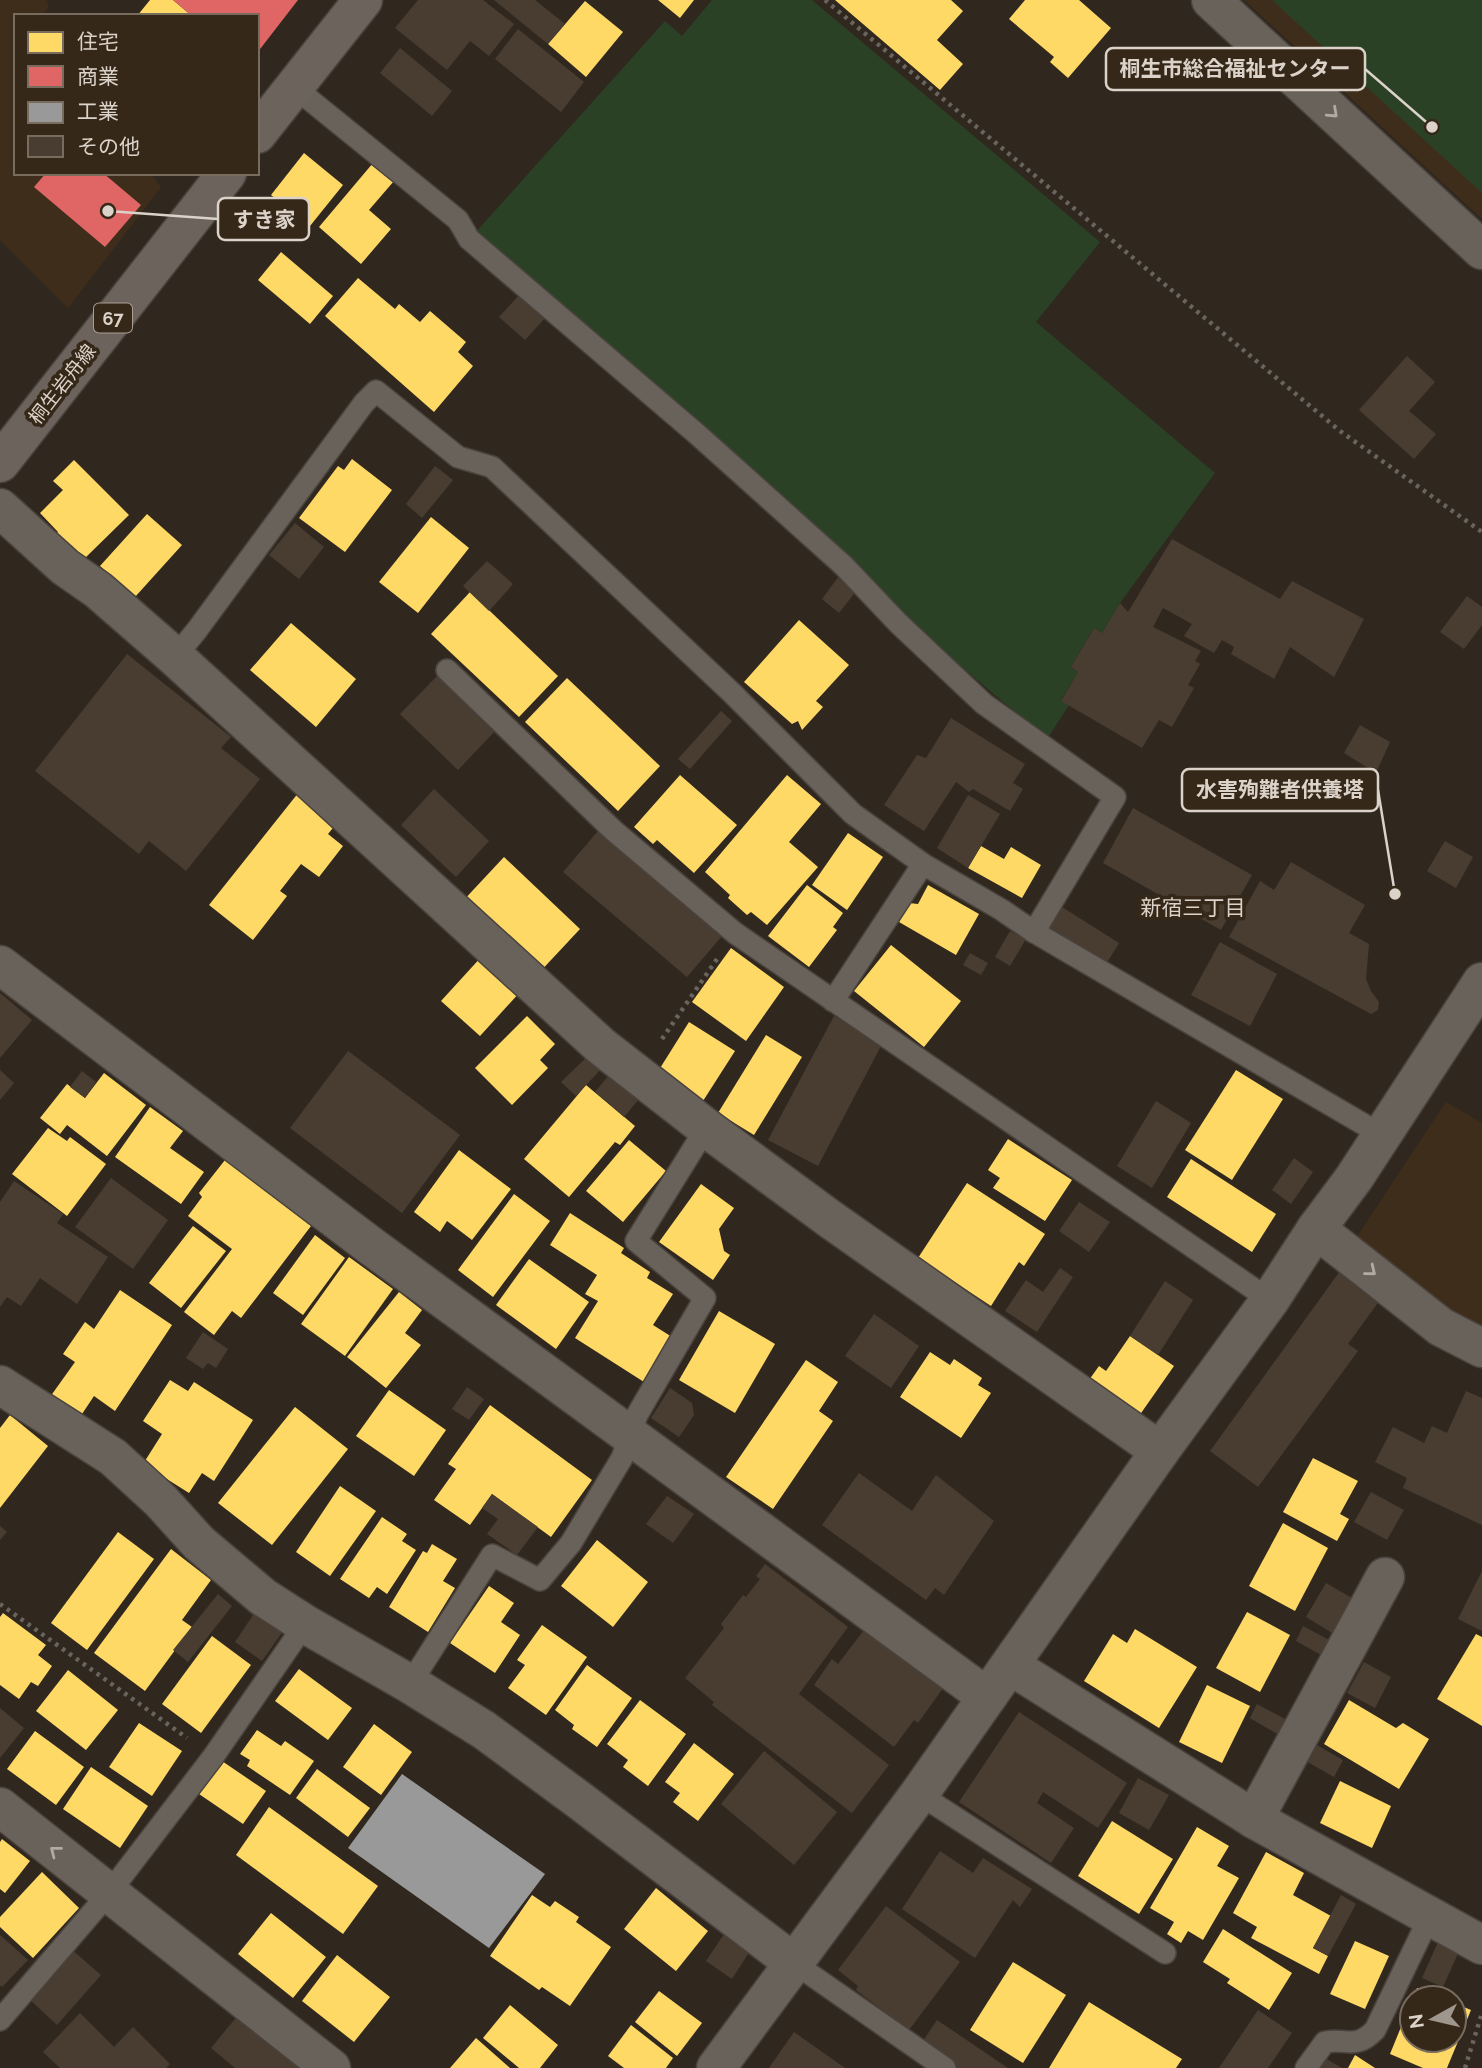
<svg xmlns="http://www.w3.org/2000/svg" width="1482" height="2068" font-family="Raleway,'Noto Sans JP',sans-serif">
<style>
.built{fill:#3f2d1b}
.green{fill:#2a4126}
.homes{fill:#ffd966}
.shops{fill:#e06666}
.industry{fill:#999}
.building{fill:#493d32}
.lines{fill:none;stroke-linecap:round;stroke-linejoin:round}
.service-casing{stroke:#4a433d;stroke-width:24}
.minor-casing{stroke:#4a433d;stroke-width:41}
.tertiary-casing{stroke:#4a433d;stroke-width:41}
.primary-casing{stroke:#4a433d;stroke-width:41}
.path{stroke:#6a645e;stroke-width:4.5;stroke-dasharray:3.5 5;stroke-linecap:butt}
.service{stroke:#68625b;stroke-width:21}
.minor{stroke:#68625b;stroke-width:38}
.tertiary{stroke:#68625b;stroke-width:38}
.primary{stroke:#6c635d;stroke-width:38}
.oneway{stroke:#b3aba2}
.labels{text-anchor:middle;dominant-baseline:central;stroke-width:7;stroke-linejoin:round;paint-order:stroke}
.shield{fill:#362819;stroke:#aa9f94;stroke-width:2}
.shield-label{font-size:18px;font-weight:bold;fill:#dbd2c9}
.street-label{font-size:19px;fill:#dbd2c9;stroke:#362819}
.neighbourhood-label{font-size:21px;fill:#dbd2c9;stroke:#362819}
.leader{fill:none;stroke:#dbd2c9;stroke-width:2.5}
.callout-dot{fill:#dbd2c9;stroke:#362819;stroke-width:2.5}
.callout{fill:#362819;stroke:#dbd2c9;stroke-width:2.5}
.callout-label{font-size:21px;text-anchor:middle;font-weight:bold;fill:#dbd2c9}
</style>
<rect width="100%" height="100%" fill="#30281f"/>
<g class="built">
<path d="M0,0H46L49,7L41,16H16V173H150L161,187L68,308L0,240Z"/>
<path d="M1244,0H1482V219L1281,34Z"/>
<path d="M1446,1102L1482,1123V1334L1356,1238Z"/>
</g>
<g class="green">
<path d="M712,0H812L1100,242L1036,322L1215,473L1120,603L1102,633L1093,629L1071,667L1078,672L1061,700L1069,705L1047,739L906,620L847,558L700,422L475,233L665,21L682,36Z"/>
<path d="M1272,0H1482V193Z"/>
</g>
<g class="homes">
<path d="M150,0H173L192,16H137Z"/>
<path d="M658,0H694L680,18Z"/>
<path d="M835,0H951L963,11L937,40L963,64L940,90Z"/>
<path d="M1025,0H1079L1111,28L1068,78L1050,62L1054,57L1009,19Z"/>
<path d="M585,1L623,32L586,77L548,44Z"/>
<path d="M304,153L343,185L310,226L271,195Z"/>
<path d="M373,163L394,181L369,210L391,229L361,264L319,227Z"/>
<path d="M281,252L333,296L310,324L258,280Z"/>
<path d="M358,278L395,309L399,304L420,322L430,311L466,342L458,352L473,366L434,412L325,316Z"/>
<path d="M352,459L392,490L345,552L299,518L338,466L344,470Z"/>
<path d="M74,460L129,515L82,561L55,535L58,532L40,513L63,490L53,481Z"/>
<path d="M147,514L182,545L135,597L100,566Z"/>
<path d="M431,517L469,548L418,613L379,582Z"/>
<path d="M470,592L558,676L519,717L431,634Z"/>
<path d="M799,620L849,665L816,701L823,707L802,730L798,721L792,724L744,682Z"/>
<path d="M291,623L356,679L316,727L250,670Z"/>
<path d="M567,678L660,766L618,811L525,722Z"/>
<path d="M680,775L737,825L694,873L657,840L653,844L634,827Z"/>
<path d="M787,775L821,804L789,842L818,867L767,925L751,912L747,915L728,898L730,895L705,872Z"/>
<path d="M299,792L337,823L328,834L343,846L319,877L301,864L280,891L287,896L253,940L209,905Z"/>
<path d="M848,833L883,857L847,910L812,885Z"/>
<path d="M981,846L1004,859L1011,847L1041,865L1022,898L968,868Z"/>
<path d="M504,857L580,929L537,975L461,903Z"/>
<path d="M807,885L843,913L833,927L837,930L809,967L768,936Z"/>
<path d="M928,885L979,914L956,955L899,922L909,903L918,904Z"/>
<path d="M891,945L961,1001L924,1047L854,991Z"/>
<path d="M731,948L784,987L746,1041L692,1002Z"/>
<path d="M483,955L521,991L480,1036L441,1001Z"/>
<path d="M527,1016L555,1044L540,1060L548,1068L512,1105L475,1068Z"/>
<path d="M689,1022L735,1051L703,1101L657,1073Z"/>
<path d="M766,1035L802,1057L754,1135L718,1113Z"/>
<path d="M1236,1070L1283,1099L1232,1180L1185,1150Z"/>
<path d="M104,1073L146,1105L107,1156L67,1125L60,1134L40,1118L67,1084L85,1098Z"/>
<path d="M586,1085L635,1126L620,1145L615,1142L569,1197L524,1159Z"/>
<path d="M150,1107L183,1131L170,1148L204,1172L181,1204L115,1157Z"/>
<path d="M48,1128L67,1141L70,1137L106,1164L67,1216L12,1174Z"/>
<path d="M1008,1139L1072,1180L1045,1221L993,1188L1000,1178L988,1170Z"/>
<path d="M629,1140L666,1171L623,1222L586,1191Z"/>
<path d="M459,1150L511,1189L472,1240L447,1221L440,1232L414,1212Z"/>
<path d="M1191,1159L1276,1214L1252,1252L1167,1197Z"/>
<path d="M225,1160L311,1226L241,1318L232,1311L214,1335L184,1312L232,1249L188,1216L202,1197L199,1193Z"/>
<path d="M967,1183L1045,1234L1024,1266L1019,1262L991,1306L918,1258Z"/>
<path d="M701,1184L734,1208L719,1229L724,1251L730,1255L713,1280L659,1242Z"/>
<path d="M514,1194L550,1221L493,1297L458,1270Z"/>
<path d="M570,1213L624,1248L621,1253L650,1272L647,1278L673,1294L653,1325L672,1337L644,1382L575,1338L598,1301L585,1294L597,1275L550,1245Z"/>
<path d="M193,1226L226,1251L181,1308L149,1283Z"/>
<path d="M315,1235L345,1258L303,1315L273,1293Z"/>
<path d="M349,1257L393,1289L345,1356L301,1324Z"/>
<path d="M529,1259L589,1302L556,1349L496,1305Z"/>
<path d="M120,1290L172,1325L115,1411L94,1396L80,1417L50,1397L75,1362L63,1354L85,1322L94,1329Z"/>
<path d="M399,1292L422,1310L405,1333L421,1345L386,1388L347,1357Z"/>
<path d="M719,1311L775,1344L735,1413L679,1380Z"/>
<path d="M1130,1336L1174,1366L1139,1416L1089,1380L1099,1366L1106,1371Z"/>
<path d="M930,1352L950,1365L954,1359L982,1378L978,1385L991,1393L961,1438L900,1397Z"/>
<path d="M806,1360L838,1382L819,1411L833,1421L773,1509L726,1477Z"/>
<path d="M170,1380L188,1391L194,1382L253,1420L214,1481L202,1473L189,1493L143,1464L162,1434L143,1421Z"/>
<path d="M389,1390L446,1430L414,1476L356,1436Z"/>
<path d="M490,1405L592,1480L551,1537L492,1494L470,1525L434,1500L456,1469L448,1464Z"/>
<path d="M295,1407L348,1449L272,1545L218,1503Z"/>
<path d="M10,1415L48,1446L0,1508V1428Z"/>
<path d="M1313,1458L1358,1481L1340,1514L1349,1519L1337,1541L1283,1512Z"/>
<path d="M340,1486L376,1511L330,1576L296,1552Z"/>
<path d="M382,1517L407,1534L402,1541L416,1550L387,1594L377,1587L369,1598L340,1579Z"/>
<path d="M1283,1523L1328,1548L1295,1611L1249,1586Z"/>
<path d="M118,1532L154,1559L87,1650L51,1623Z"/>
<path d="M597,1540L648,1582L613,1627L561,1586Z"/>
<path d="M432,1544L457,1559L443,1581L455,1588L428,1632L389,1607L423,1551L427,1553Z"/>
<path d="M171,1549L211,1580L182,1620L192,1627L145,1691L94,1653Z"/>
<path d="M489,1586L514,1603L501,1622L520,1635L495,1673L450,1643Z"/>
<path d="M1247,1612L1290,1635L1260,1692L1216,1668Z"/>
<path d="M3,1613L46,1645L38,1655L52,1666L38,1686L31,1682L19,1699L0,1685V1617Z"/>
<path d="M542,1625L587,1657L546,1715L508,1688L525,1665L517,1660Z"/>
<path d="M1135,1629L1197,1667L1159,1728L1084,1681L1113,1634L1127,1643Z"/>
<path d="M1476,1634L1482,1637V1726L1437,1699Z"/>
<path d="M212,1636L251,1665L201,1733L162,1704Z"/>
<path d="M587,1665L632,1698L597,1747L572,1729L574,1725L555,1710Z"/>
<path d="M299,1669L352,1708L328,1740L275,1701Z"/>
<path d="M68,1670L118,1710L86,1750L36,1711Z"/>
<path d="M1207,1685L1250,1706L1222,1763L1179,1742Z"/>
<path d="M640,1700L686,1734L648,1786L623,1767L628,1760L607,1744Z"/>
<path d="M1349,1700L1396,1728L1403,1723L1429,1739L1399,1789L1324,1744Z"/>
<path d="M139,1723L182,1751L152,1796L109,1767Z"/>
<path d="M374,1724L412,1752L381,1795L343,1767Z"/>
<path d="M257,1730L281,1746L285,1741L314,1761L290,1795L247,1766L250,1760L240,1754Z"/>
<path d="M35,1731L84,1767L56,1805L7,1769Z"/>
<path d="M694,1743L734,1774L698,1821L673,1802L680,1793L665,1782Z"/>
<path d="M219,1759L266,1791L243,1824L196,1792Z"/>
<path d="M91,1767L148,1806L120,1848L63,1809Z"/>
<path d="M317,1769L370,1808L348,1837L296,1798Z"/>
<path d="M1340,1781L1391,1806L1372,1848L1320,1823Z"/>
<path d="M269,1807L378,1886L343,1934L236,1855Z"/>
<path d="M1112,1821L1173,1859L1139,1914L1078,1876Z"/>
<path d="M1197,1827L1229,1846L1217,1866L1239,1878L1203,1940L1188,1931L1181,1943L1167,1934L1174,1922L1150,1908Z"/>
<path d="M2,1839L30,1861L5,1893L0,1889V1842Z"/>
<path d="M1266,1852L1304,1873L1293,1895L1331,1916L1313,1948L1328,1956L1319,1974L1251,1938L1257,1927L1233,1913Z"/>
<path d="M42,1872L79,1908L33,1958L0,1927V1917Z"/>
<path d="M656,1888L708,1931L676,1971L624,1929Z"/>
<path d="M532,1895L550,1907L555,1901L579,1917L576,1922L611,1947L570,2006L542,1987L539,1990L490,1956Z"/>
<path d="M271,1913L326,1957L293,1998L238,1954Z"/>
<path d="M1223,1929L1292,1973L1269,2010L1227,1983L1230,1979L1203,1962Z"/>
<path d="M1355,1941L1389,1956L1365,2009L1330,1994Z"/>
<path d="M337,1955L390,1997L354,2042L302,2001Z"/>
<path d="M1013,1962L1066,1995L1023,2063L970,2030Z"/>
<path d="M1417,1988L1442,1998H1413Z"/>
<path d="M659,1991L702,2023L677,2056L635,2022Z"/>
<path d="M1412,2000V2040H1454V2003L1471,2010L1447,2068H1423L1390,2054Z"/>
<path d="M1089,2002L1182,2059L1176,2068H1049Z"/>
<path d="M510,2005L558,2045L540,2068H519L483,2038Z"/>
<path d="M631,2025L673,2058L666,2068H624L608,2056Z"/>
<path d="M476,2038L510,2068H450Z"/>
<path d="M1355,2055L1375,2068H1348Z"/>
</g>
<g class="shops">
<path d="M173,0H298L257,53V16H192Z"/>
<path d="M46,173H103L141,205L105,247L34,187Z"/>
</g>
<path class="industry" d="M402,1774L545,1874L489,1948L348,1848Z"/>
<g class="building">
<path d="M418,0H483L514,24L489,56L470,41L447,70L395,28Z"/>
<path d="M494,0H535L565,24L548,44Z"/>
<path d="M518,29L584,82L561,112L495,59Z"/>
<path d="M400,48L452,91L432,116L380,73Z"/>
<path d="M520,294L546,317L525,340L499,317Z"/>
<path d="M1407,356L1435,382L1409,411L1436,434L1414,459L1359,410Z"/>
<path d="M435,466L453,480L422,518L406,504Z"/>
<path d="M295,523L324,547L299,579L269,555Z"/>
<path d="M1172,539L1280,599L1292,581L1364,619L1334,677L1290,647L1274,679L1231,654L1234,647L1222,640L1214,653L1184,636L1192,624L1163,608L1153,627L1201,651L1195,661L1200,664L1188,685L1194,688L1172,727L1159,720L1142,748L1061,701L1078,672L1071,667L1094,628L1102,633L1120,603L1128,612Z"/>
<path d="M487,561L513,584L489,611L463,586Z"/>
<path d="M839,576L857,590L839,613L822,599Z"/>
<path d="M1467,596L1482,607V625L1464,649L1440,632Z"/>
<path d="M127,654L231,737L221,748L260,779L186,871L149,841L139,854L35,771Z"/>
<path d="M437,676L494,732L458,770L400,714Z"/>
<path d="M721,711L732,721L690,769L678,759Z"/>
<path d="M951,718L1025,764L1013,783L1023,789L1010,811L973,789L969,792L956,782L924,831L884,805L917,755L926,758Z"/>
<path d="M1360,725L1390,742L1376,773L1344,753Z"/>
<path d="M434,789L489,841L456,877L401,825Z"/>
<path d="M968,795L1000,814L968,868L937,848Z"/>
<path d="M1133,808L1252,875L1221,930L1103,863Z"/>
<path d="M598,831L722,936L687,977L563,872Z"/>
<path d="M1445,841L1473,857L1456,888L1427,871Z"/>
<path d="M1291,862L1365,905L1349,933L1369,944L1366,979L1371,991L1379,1002L1378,1010L1371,1014L1229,937L1260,881L1274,890Z"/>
<path d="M1062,907L1119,943L1105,966L1047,929Z"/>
<path d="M1010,931L1026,939L1010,966L995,957Z"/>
<path d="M1220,942L1277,974L1250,1026L1191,995Z"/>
<path d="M970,953L988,963L981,975L963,965Z"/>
<path d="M0,993L32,1020L0,1058Z"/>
<path d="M834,1016L883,1042L818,1166L768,1140Z"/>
<path d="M348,1051L460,1135L402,1213L290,1128Z"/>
<path d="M590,1054L603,1067L576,1096L561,1082Z"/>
<path d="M0,1070L14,1083L0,1100Z"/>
<path d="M82,1071L96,1082L85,1098L70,1087Z"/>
<path d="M610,1074L639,1099L624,1117L595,1092Z"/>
<path d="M1156,1101L1191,1123L1152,1188L1117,1166Z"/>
<path d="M1294,1158L1313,1172L1291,1204L1272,1190Z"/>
<path d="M111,1178L168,1220L133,1269L75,1227Z"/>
<path d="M14,1181L63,1214L57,1223L108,1257L77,1304L40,1278L21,1306L7,1297L0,1307V1202Z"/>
<path d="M1079,1202L1110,1222L1089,1252L1059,1231Z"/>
<path d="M1060,1268L1073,1277L1037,1332L1005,1311L1026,1280L1043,1292Z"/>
<path d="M1340,1271L1380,1300L1348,1344L1358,1351L1258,1487L1210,1451Z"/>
<path d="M1165,1281L1193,1300L1158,1355L1130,1336Z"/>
<path d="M874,1314L919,1346L891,1388L845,1356Z"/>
<path d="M203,1332L228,1349L216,1368L208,1363L203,1369L186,1358Z"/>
<path d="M467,1387L484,1399L469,1420L452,1409Z"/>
<path d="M670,1388L692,1403L694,1415L679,1437L651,1418Z"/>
<path d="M1466,1391L1482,1398V1525L1403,1488L1407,1478L1375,1462L1393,1427L1424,1443L1432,1426L1447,1433Z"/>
<path d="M859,1473L912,1511L936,1475L994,1521L944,1595L935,1588L926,1600L822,1525Z"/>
<path d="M1371,1492L1404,1510L1387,1540L1354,1522Z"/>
<path d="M492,1494L538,1527L517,1555L487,1534L498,1519L482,1508Z"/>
<path d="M667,1496L694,1514L673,1543L646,1524Z"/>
<path d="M0,1526L7,1532L0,1540Z"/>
<path d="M765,1564L848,1627L799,1694L889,1765L852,1813L712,1705L714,1702L685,1678L724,1628L721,1624L743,1595L746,1597L760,1579L756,1576Z"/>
<path d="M1482,1571V1631L1458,1619Z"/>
<path d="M1326,1583L1357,1601L1337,1636L1306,1617Z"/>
<path d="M218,1594L232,1606L188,1662L173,1650Z"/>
<path d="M255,1612L283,1631L262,1661L235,1642Z"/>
<path d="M1303,1626L1331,1641L1323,1656L1296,1641Z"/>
<path d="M864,1630L943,1688L918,1723L914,1720L894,1747L814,1685L832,1659L838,1664Z"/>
<path d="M1364,1662L1391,1677L1375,1708L1347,1693Z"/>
<path d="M1257,1704L1287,1720L1279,1735L1250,1718Z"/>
<path d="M0,1708L24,1728L0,1758Z"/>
<path d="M1019,1712L1127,1783L1098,1828L1043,1792L1037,1803L1074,1828L1051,1863L959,1802Z"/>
<path d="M1315,1744L1343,1760L1334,1777L1306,1761Z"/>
<path d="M764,1751L837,1812L794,1865L721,1804Z"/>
<path d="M1138,1778L1169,1795L1149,1830L1119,1813Z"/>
<path d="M940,1851L973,1873L983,1858L1032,1889L1020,1907L1013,1900L975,1958L902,1909Z"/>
<path d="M1341,1895L1356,1904L1328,1956L1313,1948Z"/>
<path d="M886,1906L960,1962L909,2030L856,1990L858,1986L838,1970Z"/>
<path d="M724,1934L750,1951L732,1979L706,1961Z"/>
<path d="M0,1935L28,1960L2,1987L0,1985Z"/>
<path d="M1438,1942L1459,1951L1443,1987L1422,1978Z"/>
<path d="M71,1949L101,1975L57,2025L27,1997Z"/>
<path d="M1258,2010L1292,2033L1268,2068H1219Z"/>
<path d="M80,2013L114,2047L133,2027L170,2064L166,2068H60L43,2052Z"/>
<path d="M239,2014L304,2068H235L211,2048Z"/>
<path d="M937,2020L1008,2068H951L919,2047Z"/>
<path d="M794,2032L845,2068H769Z"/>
<path d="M1325,2058L1342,2068H1319Z"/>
</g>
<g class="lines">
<g class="service-casing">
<g id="service">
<path d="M294,87L458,220L469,239L698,435L844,566L898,623L984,704L1115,797L1034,932"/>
<path d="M175,657L197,630L364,403L376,391L458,457L492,467L732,693L853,814L923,864L1002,910L1034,932L1382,1135"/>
<path d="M447,670L614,831L735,933L1270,1300"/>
<path d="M833,1001L923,864"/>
<path d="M410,1684L492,1555L540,1580L571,1543L622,1458L637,1415L705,1298L636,1241L698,1141L709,1130"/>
<path d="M919,1794L1165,1953"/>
<path d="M794,1963L945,2068"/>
<path d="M0,2020L109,1893L213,1757L305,1624"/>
<path d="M1306,2068L1325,2042C1349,2038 1355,2050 1375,2030L1430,1916"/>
</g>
</g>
<g class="minor-casing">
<g id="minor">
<path d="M1211,0L1482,250"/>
<path d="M0,508L65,567L98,590L175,657L601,1046L709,1130L830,1219L1160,1451"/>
<path d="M0,965L371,1246L987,1697"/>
<path d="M1316,1229L1441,1327L1482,1348"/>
<path d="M0,1385L113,1457L161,1501L199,1543L263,1597L305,1624L410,1684L484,1730L579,1800L794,1963"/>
<path d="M1011,1666L1254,1819L1482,1945"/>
<path d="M0,1807L331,2068"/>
<path d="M1254,1819L1385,1577"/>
</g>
</g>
<g class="tertiary-casing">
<path id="tertiary" d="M716,2068L919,1794L1160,1451L1270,1300L1316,1229L1354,1178L1482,982"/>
</g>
<g class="primary-casing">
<g id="primary">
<path d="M257,134L363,0"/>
<path d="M0,463L227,173"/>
</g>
</g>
<g class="path">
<path d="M825,0L1340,431L1482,532"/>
<path d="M662,1039L717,959"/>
<path d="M0,1604L187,1738"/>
<path d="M1465,2068L1482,2013"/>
</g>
<use href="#service" class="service"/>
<use href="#minor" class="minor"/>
<use href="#tertiary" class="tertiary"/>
<use href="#primary" class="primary"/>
</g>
<defs><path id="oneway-chevron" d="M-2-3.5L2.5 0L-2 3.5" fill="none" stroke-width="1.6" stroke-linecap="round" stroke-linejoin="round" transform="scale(1.75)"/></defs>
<g class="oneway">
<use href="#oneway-chevron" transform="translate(1333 113) rotate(43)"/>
<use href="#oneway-chevron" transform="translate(1371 1271) rotate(39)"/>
<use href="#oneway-chevron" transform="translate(55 1851) rotate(-142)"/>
</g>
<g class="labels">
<rect class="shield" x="94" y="303.5" width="38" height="29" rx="5"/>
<g class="shield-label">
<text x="113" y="318">67</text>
</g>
<g class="street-label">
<text transform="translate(62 384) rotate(-52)">桐生岩舟線</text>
</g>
<g class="neighbourhood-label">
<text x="1193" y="907">新宿三丁目</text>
</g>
</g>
<path class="leader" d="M1432 127L1365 69M108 211L218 219M1395 894L1378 790"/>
<g class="callout-dot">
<circle cx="1432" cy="127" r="7"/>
<circle cx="108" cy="211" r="7"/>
<circle cx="1395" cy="894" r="7"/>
</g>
<g class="callout">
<rect x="1106" y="48" width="259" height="42" rx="7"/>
<rect x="218" y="198" width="91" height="42" rx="7"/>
<rect x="1182" y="769" width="196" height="42" rx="7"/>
</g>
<g class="callout-label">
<text x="1235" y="76">桐生市総合福祉センター</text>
<text x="264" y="227">すき家</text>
<text x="1280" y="797">水害殉難者供養塔</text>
</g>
<rect x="14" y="14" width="245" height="161" fill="#362819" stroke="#786c5f" stroke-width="2"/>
<rect x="28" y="32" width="35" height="21" fill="#ffd966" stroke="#786c5f" stroke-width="2"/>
<text x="77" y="49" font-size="21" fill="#dbd2c9">住宅</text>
<rect x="28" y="66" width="35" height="21" fill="#e06666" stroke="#786c5f" stroke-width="2"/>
<text x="77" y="84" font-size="21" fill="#dbd2c9">商業</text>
<rect x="28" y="102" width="35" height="21" fill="#999999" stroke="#786c5f" stroke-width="2"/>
<text x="77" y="119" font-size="21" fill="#dbd2c9">工業</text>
<rect x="28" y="136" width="35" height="21" fill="#493d32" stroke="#786c5f" stroke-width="2"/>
<text x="77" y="154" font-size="21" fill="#dbd2c9">その他</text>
<g transform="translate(1433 2019) rotate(262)"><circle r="33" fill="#362819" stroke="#786c5f" stroke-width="2"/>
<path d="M0-5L12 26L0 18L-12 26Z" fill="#9f968e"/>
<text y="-10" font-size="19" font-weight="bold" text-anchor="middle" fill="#dbd2c9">N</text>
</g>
</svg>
